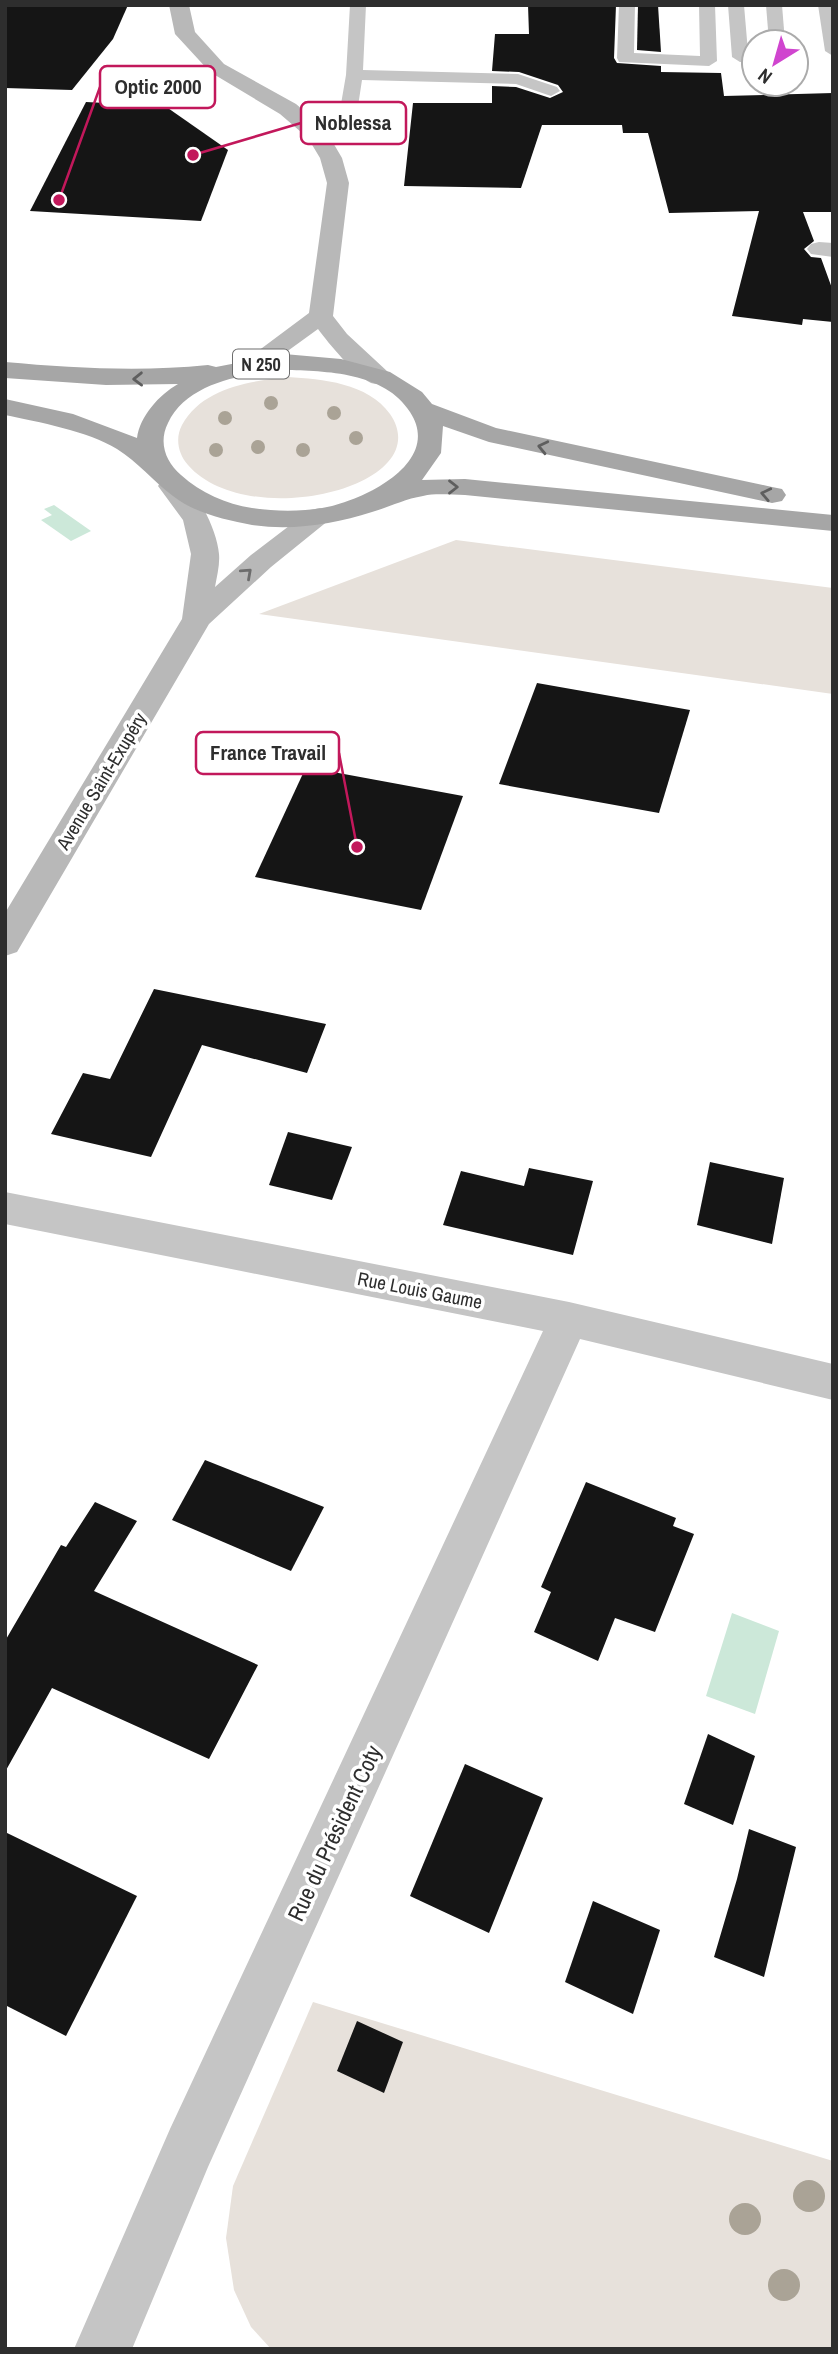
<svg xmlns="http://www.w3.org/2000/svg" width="838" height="2354" font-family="'Archivo Narrow',sans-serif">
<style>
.green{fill:#e7e1db}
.water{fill:#cce8d9}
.building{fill:#151515}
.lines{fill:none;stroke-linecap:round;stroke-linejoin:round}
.lane{fill:#c5c5c5;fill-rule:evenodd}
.street{fill:#c5c5c5;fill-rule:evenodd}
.secondary{fill:#b8b8b8;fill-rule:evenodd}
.primary{fill:#a6a6a6;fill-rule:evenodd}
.tree{fill:#aaa396}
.oneway{stroke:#5e5e5e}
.oneway2{stroke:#6c6c6c}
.labels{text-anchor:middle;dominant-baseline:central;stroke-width:7;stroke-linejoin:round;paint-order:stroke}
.shield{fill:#fff;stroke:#6d6d6d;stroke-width:2}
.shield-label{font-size:18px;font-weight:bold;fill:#2e2e2e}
.street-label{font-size:19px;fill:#2e2e2e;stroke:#fff}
.near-street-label{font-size:23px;fill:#2e2e2e;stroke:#fff}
.leader{fill:none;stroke:#c2185b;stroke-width:2.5}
.callout-dot{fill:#c2185b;stroke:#fff;stroke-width:2.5}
.callout{fill:#fff;stroke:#c2185b;stroke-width:2.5}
.callout-label{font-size:21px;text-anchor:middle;font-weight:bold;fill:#2e2e2e}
</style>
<rect width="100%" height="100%" fill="#fff"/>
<g class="green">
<path d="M288,377C322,379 368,383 390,414C440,487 247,533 188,465C178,454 175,438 182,425C202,388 250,381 288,377Z"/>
<path d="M456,540L833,588V694L259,614Z"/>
<path d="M313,2002L833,2161V2349H271L251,2327L234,2290L226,2238L233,2186Z"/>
</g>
<g class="water">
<path d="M54,505L91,531L71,541L41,520L52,515L44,509Z"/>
<path d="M732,1613L779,1631L755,1714L706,1696Z"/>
</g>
<g class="building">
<path d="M5,5H128L113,39L72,90L5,88Z"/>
<path d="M528,5H616L614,58L617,63L661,66V72L721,73L724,96L833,93V212H803L814,241L804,249L811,257L821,258L833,291V322L803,319L802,325L732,316L759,211L669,213L648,133H623L622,125H542L521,188L404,186L413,103H492V86L516,87L550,98L563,92L558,85L519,72L492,71L495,34H529Z"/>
<path d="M638,5H658L661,52L637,50Z"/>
<path d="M86,102L165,106L228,150L201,221L30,211Z"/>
<path d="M537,683L690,710L659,813L499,784Z"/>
<path d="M306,767L463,796L421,910L255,877Z"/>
<path d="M154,989L326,1024L307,1073L202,1045L151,1157L51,1134L83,1073L110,1079Z"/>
<path d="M288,1132L352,1147L332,1200L269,1185Z"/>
<path d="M710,1162L784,1178L772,1244L697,1225Z"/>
<path d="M529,1168L593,1181L573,1255L443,1225L461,1171L524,1186Z"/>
<path d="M205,1460L324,1507L291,1571L172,1520Z"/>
<path d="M586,1482L676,1518L673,1526L694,1534L655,1632L615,1618L598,1661L534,1632L551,1592L541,1587Z"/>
<path d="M95,1502L137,1521L94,1591L258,1665L209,1759L52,1688L5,1772V1641L61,1545L66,1547Z"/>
<path d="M708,1734L755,1756L733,1825L684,1804Z"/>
<path d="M465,1764L543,1798L489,1933L410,1896Z"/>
<path d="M749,1829L796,1847L764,1977L714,1957L737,1879Z"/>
<path d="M5,1832L137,1896L66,2036L5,2005Z"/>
<path d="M593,1901L660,1930L633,2014L565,1982Z"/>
<path d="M357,2021L403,2042L384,2093L337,2071Z"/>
</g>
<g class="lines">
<g class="lane">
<path d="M350,5H366L363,70L518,74L557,87L560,91L551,96L516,84L362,80L353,139L344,144L338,143L335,139L346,75Z"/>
<path d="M619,5H635L634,53L700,56L699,5H715L717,61L709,66L619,62L617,58Z"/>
<path d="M728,5H744L748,52H754V62H740L732,57Z"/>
<path d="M766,5H782L785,42H769Z"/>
<path d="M818,5H833V56L825,51Z"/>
</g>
<g class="street">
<path d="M819,242L833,243V257L811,254L807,249L811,244Z"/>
<path d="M5,1192L569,1302L833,1364V1400L580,1339L208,2167L132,2349H74L170,2129L543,1331L5,1224Z"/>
</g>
<g class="secondary">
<path d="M169,5H189L195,32L224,64L296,104L325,129L342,158L349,183L333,316L347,334L388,372L392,377L388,382C382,384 377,385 371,383C355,375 329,344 318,329L260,371L251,374L242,371L238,366L309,313L327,183L320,158L308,138L280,114L210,72L175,34Z"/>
<path d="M172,478C196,484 217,530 219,554C220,564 217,576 215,587L251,555L310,510L320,508L330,510L334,516L271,567L209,624L17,952L5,956V913L182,619L191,554L183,520L158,486L162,480Z"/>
</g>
<path class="primary" d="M284,354L341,359L390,372L422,392L432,404L496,428L772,487L782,489L786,495L782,501L772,503L489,442L443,426L441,453L422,480L465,479L833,515V531L465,495C451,495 436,493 423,496C404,499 390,507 372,512C334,524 293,531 252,525C226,520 194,513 173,496C153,481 138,462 117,449C88,431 38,422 5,415V399L73,414L137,438C140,416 159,395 178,384L106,385L5,378V362C73,368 140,372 208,365L216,367ZM284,370C326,371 385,372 410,412C442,461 369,497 332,506C307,512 277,512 252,508C226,504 201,493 181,475C166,462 158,443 168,423C187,382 245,374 284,370Z"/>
</g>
<g class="tree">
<circle cx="271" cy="403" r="7"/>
<circle cx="334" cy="413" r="7"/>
<circle cx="225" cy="418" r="7"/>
<circle cx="356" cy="438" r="7"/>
<circle cx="258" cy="447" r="7"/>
<circle cx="216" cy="450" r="7"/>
<circle cx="303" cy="450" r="7"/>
<circle cx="809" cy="2196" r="16"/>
<circle cx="745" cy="2219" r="16"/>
<circle cx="784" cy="2285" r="16"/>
</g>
<defs><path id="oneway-chevron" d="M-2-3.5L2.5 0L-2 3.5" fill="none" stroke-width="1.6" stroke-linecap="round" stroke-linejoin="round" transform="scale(1.75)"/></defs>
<g class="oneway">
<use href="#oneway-chevron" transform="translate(138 379) rotate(179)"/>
<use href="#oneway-chevron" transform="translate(543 447) rotate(-167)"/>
<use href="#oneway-chevron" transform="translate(453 487)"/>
<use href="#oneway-chevron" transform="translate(766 494) rotate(-168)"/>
</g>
<use class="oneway2" href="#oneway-chevron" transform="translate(247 573) rotate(-42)"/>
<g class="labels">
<rect class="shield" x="233" y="349.5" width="56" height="29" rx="5"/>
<g class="shield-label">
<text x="261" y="364">N 250</text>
</g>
<g class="street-label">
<text transform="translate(101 781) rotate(-59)">Avenue Saint-Exupéry</text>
<text transform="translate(420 1290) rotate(11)">Rue Louis Gaume</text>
</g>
<g class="near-street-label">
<text transform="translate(334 1833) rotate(-65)">Rue du Président Coty</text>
</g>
</g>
<path class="leader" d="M59 200L100 87M193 155L301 123M357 847L339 753"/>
<g class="callout-dot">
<circle cx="59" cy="200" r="7"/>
<circle cx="193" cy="155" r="7"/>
<circle cx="357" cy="847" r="7"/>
</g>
<g class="callout">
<rect x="100" y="66" width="115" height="42" rx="7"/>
<rect x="301" y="102" width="105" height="42" rx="7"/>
<rect x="196" y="732" width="143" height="42" rx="7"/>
</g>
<g class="callout-label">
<text x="158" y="94">Optic 2000</text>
<text x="353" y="130">Noblessa</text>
<text x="268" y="760">France Travail</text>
</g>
<rect width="838" height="2354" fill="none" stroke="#2e2e2e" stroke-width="14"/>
<g transform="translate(775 63) rotate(217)"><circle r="33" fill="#ffffff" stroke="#ababab" stroke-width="2"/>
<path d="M0-5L12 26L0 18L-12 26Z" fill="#d045cf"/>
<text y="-10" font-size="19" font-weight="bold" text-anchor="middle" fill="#2e2e2e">N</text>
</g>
</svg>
